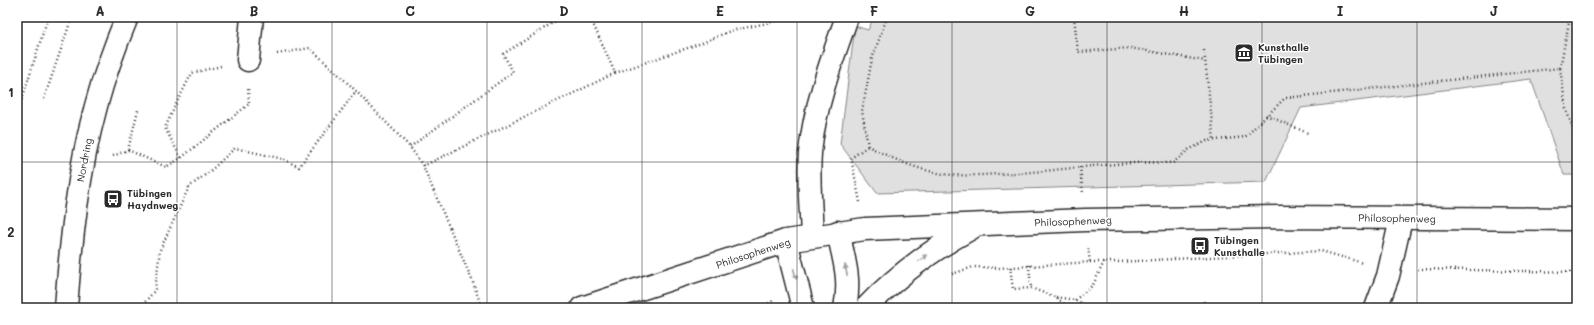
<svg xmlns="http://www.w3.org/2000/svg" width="1594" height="325" font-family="Mali,sans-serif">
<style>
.green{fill:#e0e0e0;stroke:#868686}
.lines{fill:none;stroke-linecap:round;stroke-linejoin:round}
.street-casing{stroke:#2b2b2b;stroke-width:25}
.secondary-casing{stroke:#2b2b2b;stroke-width:25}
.path{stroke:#2b2b2b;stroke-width:2.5;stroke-dasharray:1 3;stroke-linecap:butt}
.street{stroke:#fff;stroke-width:22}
.secondary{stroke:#fff;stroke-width:22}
.oneway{fill:#a0a0a0}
.grid{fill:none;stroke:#2b2b2b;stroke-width:1;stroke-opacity:0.55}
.labels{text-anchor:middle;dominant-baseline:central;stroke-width:3;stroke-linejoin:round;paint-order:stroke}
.poi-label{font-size:10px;font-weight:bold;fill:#2b2b2b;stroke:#fff;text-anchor:start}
.street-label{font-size:10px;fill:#2b2b2b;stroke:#fff}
.neatline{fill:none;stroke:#2b2b2b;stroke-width:1.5}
.grid-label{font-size:13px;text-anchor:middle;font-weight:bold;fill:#2b2b2b}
</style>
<rect width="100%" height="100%" fill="#fff"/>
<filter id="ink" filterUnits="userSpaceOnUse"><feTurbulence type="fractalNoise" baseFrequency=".025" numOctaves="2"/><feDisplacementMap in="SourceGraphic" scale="8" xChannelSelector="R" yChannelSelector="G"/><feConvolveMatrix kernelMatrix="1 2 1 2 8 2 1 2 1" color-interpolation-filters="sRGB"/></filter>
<g filter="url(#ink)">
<path class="green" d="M874,17H1577V175H1564L1531,79L1301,108L1266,182L877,193L840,144L855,26L868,30Z"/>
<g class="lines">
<g class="street-casing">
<g id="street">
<path d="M248,60L252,17"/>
<path d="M838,232C844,260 851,279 845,308"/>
<path d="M812,236C811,209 808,181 810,153C814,108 832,59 847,17"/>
<path d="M786,241L803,308"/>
<path d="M582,308L786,241L865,229L1085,220L1279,217L1577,219"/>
<path d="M866,308C897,275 933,249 973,227"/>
<path d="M1376,308L1388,276L1401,219"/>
</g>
</g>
<g class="secondary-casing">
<path id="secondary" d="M66,308C71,240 78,172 96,106C104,76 115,46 127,17"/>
</g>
<g class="path">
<path d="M887,17L872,59L862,111L868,146C891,158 913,168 938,173C958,177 979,175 999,174C1058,172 1115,160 1173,163L1188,150L1207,141L1245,137L1285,98L1560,68L1566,109L1577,140"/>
<path d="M1006,17L1024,20L1051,17"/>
<path d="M1074,17L1078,52L1130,48L1205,61"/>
<path d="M1204,50L1214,140"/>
<path d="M277,54L310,48L351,86L410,147L423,166L472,280L482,308"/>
<path d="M1560,68L1570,17"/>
<path d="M615,73L702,43L730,31L795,17"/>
<path d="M44,99L72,17"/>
<path d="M17,115L48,17"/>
<path d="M1266,115L1310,134"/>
<path d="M410,147L513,72L503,54L562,17"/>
<path d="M128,150L138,110"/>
<path d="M113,156L128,150L166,167L181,158L249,104L248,88"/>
<path d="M181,158L165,128L176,104L192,73L221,66"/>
<path d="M423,166L615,73L590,17"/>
<path d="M1080,167L1083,193"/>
<path d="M860,202L851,158L868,146"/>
<path d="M1090,262H1118L1321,251L1363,263"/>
<path d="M1029,265L1031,288"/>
<path d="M1010,267L1013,289L1031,288L1055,297L1070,308"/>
<path d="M1418,269L1577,272"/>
<path d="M952,274L973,267L998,268L1090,262L1088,248"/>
<path d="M1056,297L1075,300L1091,308"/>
<path d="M1075,300L1093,285L1104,262"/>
<path d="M1204,301V308"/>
<path d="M140,308L155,290L160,250L189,187L209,172L235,148L283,159L299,167L356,91"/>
<path d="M757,308L773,301"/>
</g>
<use href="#street" class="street"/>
<use href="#secondary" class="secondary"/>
</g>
<defs><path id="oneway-solid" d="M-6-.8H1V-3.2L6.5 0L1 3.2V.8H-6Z"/></defs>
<g class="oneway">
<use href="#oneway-solid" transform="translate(923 258) rotate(-36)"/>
<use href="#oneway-solid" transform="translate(846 270) rotate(-102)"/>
<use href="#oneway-solid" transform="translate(795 274) rotate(75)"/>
</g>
</g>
<path class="grid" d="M177,17V308M332,17V308M487,17V308M642,17V308M797,17V308M952,17V308M1107,17V308M1262,17V308M1417,17V308M17,162H1577"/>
<defs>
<g id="museum-square" transform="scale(1)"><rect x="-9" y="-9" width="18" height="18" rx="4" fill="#2b2b2b" stroke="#fff"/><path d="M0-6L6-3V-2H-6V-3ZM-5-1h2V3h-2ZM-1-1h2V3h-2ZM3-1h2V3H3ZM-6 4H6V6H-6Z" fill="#fff"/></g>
<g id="bus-square" transform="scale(1)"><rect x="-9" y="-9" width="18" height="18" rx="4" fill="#2b2b2b" stroke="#fff"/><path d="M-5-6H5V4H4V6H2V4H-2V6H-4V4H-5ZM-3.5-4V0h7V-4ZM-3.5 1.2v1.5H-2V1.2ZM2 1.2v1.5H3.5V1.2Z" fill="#fff"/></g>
</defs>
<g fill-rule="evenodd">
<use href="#museum-square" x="1244" y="53"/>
<use href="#bus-square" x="113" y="199"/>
<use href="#bus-square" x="1200" y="246"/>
</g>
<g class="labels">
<g class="poi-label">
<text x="1258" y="47">Kunsthalle<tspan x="1258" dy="12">Tübingen</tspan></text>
<text x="127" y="193">Tübingen<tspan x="127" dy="12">Haydnweg</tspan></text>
<text x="1214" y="240">Tübingen<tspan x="1214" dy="12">Kunsthalle</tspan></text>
</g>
<g class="street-label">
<text transform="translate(84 160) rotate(-79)">Nordring</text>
<text transform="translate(1397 218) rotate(1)">Philosophenweg</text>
<text transform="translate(1073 221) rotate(-2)">Philosophenweg</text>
<text transform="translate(753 253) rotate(-18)">Philosophenweg</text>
</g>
</g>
<rect width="1594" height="325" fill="none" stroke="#fff" stroke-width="44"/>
<rect x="22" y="22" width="1550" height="281" class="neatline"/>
<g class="grid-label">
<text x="100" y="16">A</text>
<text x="254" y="16">B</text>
<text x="410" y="16">C</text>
<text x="564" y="16">D</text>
<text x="720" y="16">E</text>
<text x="874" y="16">F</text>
<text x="1030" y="16">G</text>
<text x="1184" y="16">H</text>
<text x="1340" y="16">I</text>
<text x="1494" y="16">J</text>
<text x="11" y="97">1</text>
<text x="11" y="237">2</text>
</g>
</svg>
